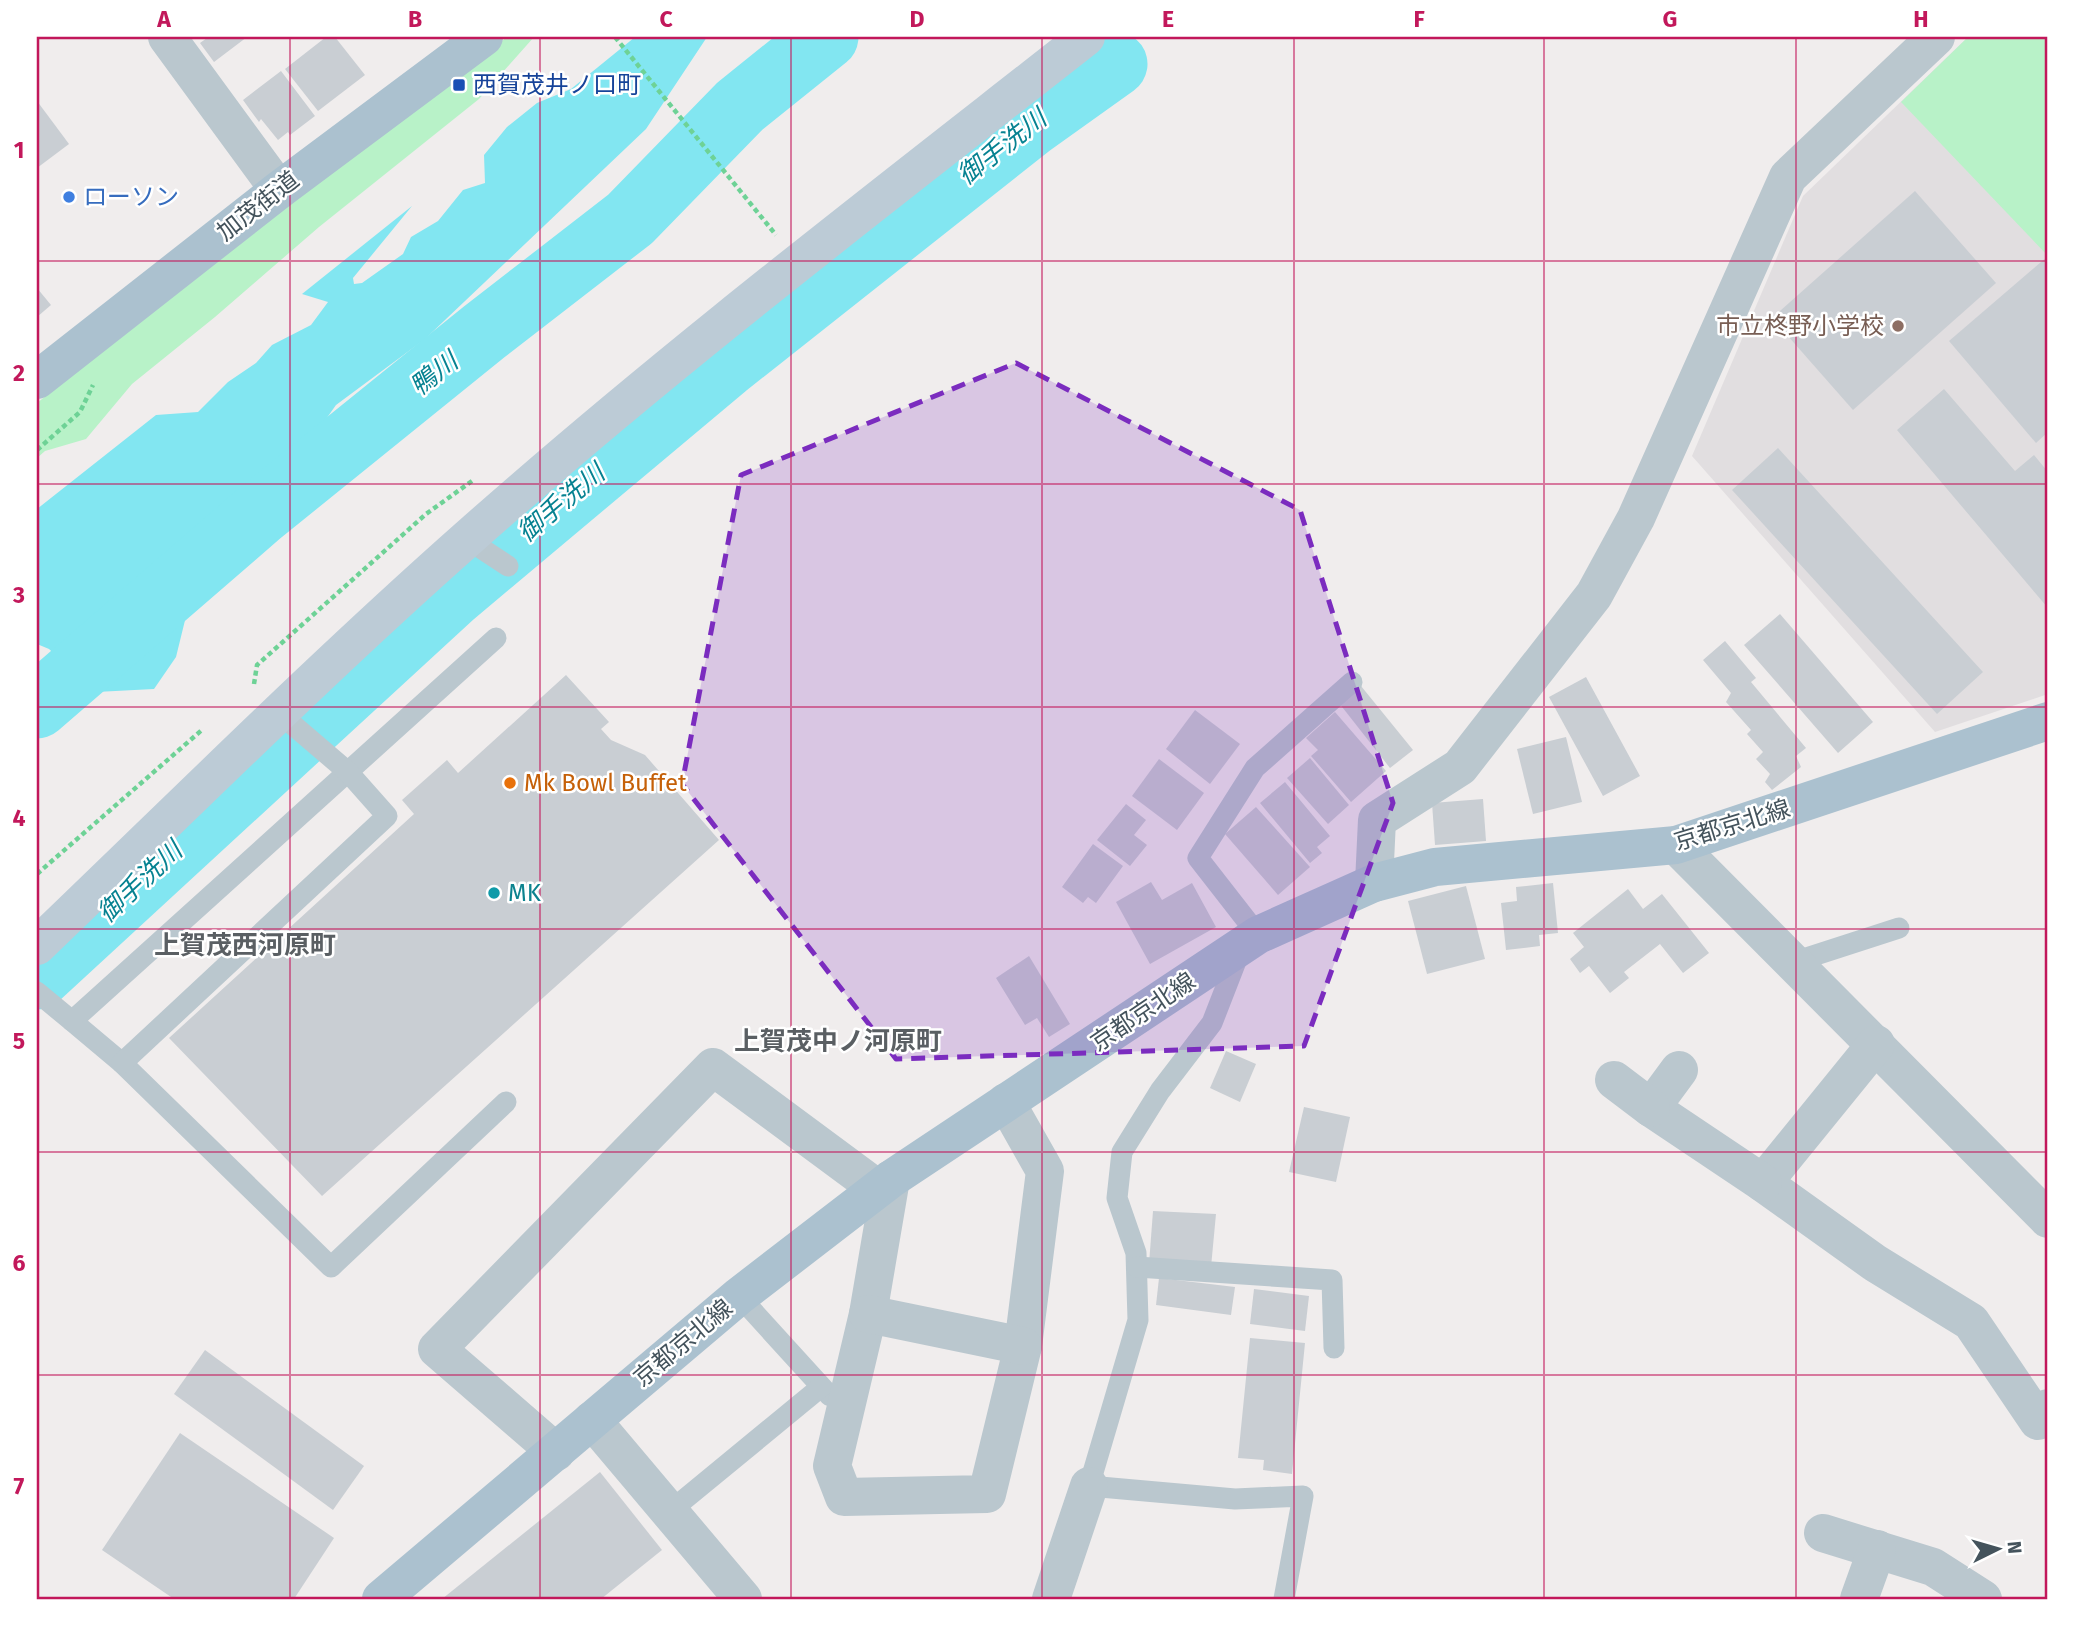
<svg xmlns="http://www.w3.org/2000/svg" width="2085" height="1636" font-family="'Fira Sans','Noto Sans JP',sans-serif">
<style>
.education{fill:#e1dee0}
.green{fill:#b8f2c8}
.water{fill:#82e6f1}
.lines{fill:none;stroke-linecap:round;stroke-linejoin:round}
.river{stroke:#82e6f1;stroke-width:65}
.building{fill:#c9ced3}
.path{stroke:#6ed296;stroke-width:4.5;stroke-dasharray:5 3.5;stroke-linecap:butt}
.lane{stroke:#bac7ce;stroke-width:21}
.street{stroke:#bac7ce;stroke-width:38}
.secondary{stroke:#bccbd6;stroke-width:38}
.primary{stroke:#abc1cf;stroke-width:38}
.marked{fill:#7b2cbf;fill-opacity:0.2;stroke:#7b2cbf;stroke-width:5;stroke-dasharray:14 9;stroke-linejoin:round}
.grid{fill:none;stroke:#c2185b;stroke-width:2;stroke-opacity:0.55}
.transit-dot{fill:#1a4fb4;stroke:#fff;stroke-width:2.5}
.shop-dot{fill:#3f7fe0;stroke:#fff;stroke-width:2.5}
.education-dot{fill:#8d6e63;stroke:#fff;stroke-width:2.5}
.food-dot{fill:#e8710a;stroke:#fff;stroke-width:2.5}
.culture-dot{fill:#0f9aa8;stroke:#fff;stroke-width:2.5}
.labels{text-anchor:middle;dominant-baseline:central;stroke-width:5;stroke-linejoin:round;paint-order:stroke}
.transit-label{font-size:24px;fill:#164399;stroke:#fff;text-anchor:start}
.shop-label{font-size:24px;fill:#366cbe;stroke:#fff;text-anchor:start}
.street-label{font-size:24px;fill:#44535c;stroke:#fff}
.education-label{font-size:24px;fill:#785e54;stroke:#fff;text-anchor:end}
.food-label{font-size:24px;fill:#c56008;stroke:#fff;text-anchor:start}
.culture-label{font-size:24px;fill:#0d838f;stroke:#fff;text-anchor:start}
.water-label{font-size:26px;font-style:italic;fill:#068291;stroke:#fff}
.neighbourhood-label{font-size:26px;font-weight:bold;fill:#5a5f63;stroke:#fff}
.neatline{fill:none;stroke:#c2185b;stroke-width:2.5}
.grid-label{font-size:23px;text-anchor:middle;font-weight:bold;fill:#c2185b}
</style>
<rect width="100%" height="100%" fill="#f0eded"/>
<path class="education" d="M1968,37H2048V694L1935,732L1692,456L1803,196Z"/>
<g class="green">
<path d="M507,37H534L479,99L319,227L215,317L132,384L86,439L45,451L37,458V403L229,250Z"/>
<path d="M1968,37H2048V256L1901,102Z"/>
</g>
<path class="water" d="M635,37H707L646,129L425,339L336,405L309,443L264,472L189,604L176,657L154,689L96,692L49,649L37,644V509L156,415L198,412L228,382L256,363L272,345L311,325L328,302L302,294L412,206L353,278L354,284L362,283L403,254L411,237L438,221L463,190L485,183L484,155L507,127L537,103L571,89Z"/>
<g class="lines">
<g class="river">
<path d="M37,706L260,513L484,332L630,219L740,106L826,37"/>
<path d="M37,977L452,595L725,366L1031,124L1115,64"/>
</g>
</g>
<g class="building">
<path d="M205,37H247L214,62L200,43L207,38Z"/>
<path d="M326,37H335L365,75L318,111L285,69Z"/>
<path d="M281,71L315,116L290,135L288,132L278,140L261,119L259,122L243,100Z"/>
<path d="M37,101L69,144L37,168Z"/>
<path d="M1915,191L1996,283L1853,410L1772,318Z"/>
<path d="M2048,256V432L2036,443L1949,341Z"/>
<path d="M37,288L51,305L37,317Z"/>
<path d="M1944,389L2015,471L2034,455L2048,472V504L2045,506L2048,510V608L1897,430Z"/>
<path d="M1778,448L1983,672L1937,714L1732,490Z"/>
<path d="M1780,614L1873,722L1838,753L1744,645Z"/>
<path d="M1725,641L1756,678L1751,682L1806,748L1796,756L1801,767L1772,790L1765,782L1770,774L1756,759L1763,752L1747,734L1751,730L1726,702L1731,693L1703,660Z"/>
<path d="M566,675L609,722L601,729L611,740L645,755L719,840L322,1196L169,1038L414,814L402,800L447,760L458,773Z"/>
<path d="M1586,677L1640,776L1603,796L1549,697Z"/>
<path d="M1361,686L1413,750L1390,768L1339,703Z"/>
<path d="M1195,710L1240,744L1210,784L1166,749Z"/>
<path d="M1335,712L1386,771L1351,802L1311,756L1318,750L1306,738Z"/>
<path d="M1566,737L1582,802L1533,814L1517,749Z"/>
<path d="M1310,758L1349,805L1328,824L1287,778Z"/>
<path d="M1159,759L1204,793L1177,830L1132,796Z"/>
<path d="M1285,782L1330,836L1317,847L1322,853L1310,863L1260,803Z"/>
<path d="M1483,799L1486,841L1435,845L1432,803Z"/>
<path d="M1126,804L1146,820L1134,835L1147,845L1130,866L1097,840Z"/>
<path d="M1256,807L1310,867L1278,895L1225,834Z"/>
<path d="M1093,844L1123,866L1096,903L1088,897L1083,903L1062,887Z"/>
<path d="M1151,882L1162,900L1192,883L1216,927L1150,964L1116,902Z"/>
<path d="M1553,883L1558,933L1539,935L1540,946L1506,950L1501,903L1517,901L1516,887Z"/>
<path d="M1466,886L1485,959L1427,974L1408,901Z"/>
<path d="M1628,889L1643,909L1662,894L1709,953L1683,973L1660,944L1624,972L1629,978L1610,993L1589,966L1580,973L1570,959L1584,947L1573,933Z"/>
<path d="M1029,956L1070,1024L1049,1037L1037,1018L1025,1025L996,978Z"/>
<path d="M1226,1051L1256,1064L1240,1102L1210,1088Z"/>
<path d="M1304,1107L1350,1117L1336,1182L1289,1172Z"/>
<path d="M1153,1211L1216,1214L1211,1267L1149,1264Z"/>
<path d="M1159,1278L1235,1287L1231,1315L1156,1305Z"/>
<path d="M1254,1289L1309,1296L1305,1331L1250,1324Z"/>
<path d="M1250,1338L1305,1343L1292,1474L1263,1470L1264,1460L1238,1458Z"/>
<path d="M205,1350L364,1466L333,1510L174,1394Z"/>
<path d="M180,1433L334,1538L294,1599H174L102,1550Z"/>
<path d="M600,1472L662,1550L601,1599H442Z"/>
</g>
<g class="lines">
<g class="path">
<path d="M615,37L776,235"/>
<path d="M37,450L80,412L93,385"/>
<path d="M254,684L257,665L426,514L472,481"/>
<path d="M37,874L203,729"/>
</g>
<g class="lane">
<path d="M467,539L508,566"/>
<path d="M496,638L72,1021L122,1063L331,1267L506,1102"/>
<path d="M1258,935L1198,858L1255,768L1352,682"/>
<path d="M1240,951L1212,1023L1160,1091L1122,1152L1117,1198L1136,1253L1138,1320L1089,1486L1235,1499L1303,1496L1284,1599"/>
<path d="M1794,962L1899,928"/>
<path d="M37,992L72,1021"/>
<path d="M122,1063L387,816L348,772L279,713"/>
<path d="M1137,1267L1332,1280L1334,1348"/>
<path d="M739,1296L830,1396"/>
<path d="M669,1512L821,1387"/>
</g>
<g class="street">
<path d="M167,37L279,190"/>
<path d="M1676,845L2048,1219"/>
<path d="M1374,883L1377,820L1460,767L1594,595L1636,518L1788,177L1936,37"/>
<path d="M1876,1044L1763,1183L1875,1263L1971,1322L2038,1421L2048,1408"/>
<path d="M1679,1070L1651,1108L1763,1183"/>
<path d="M1614,1080L1651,1108"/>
<path d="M891,1179L868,1314L832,1466L844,1497L987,1494L1023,1346L1045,1171L1006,1102"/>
<path d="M868,1314L1023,1346"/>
<path d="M592,1420L743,1599"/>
<path d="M556,1452L437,1349L713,1067L878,1189"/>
<path d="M1823,1533L1933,1567L1983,1599"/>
<path d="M1051,1599L1089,1486"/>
<path d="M1859,1599L1877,1549"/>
</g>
<path class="secondary" d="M37,946C180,809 320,669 468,538C666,362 877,201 1086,37"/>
<g class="primary">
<path d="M37,380L279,190L484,37"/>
<path d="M381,1599L739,1296L891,1179L1258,935L1374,883L1435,867L1676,845L2048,721"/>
</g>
</g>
<path class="marked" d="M1016,363L1300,510L1393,803L1304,1046L896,1059L682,784L741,475Z"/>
<path class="grid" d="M290,37V1599M540,37V1599M791,37V1599M1042,37V1599M1294,37V1599M1544,37V1599M1796,37V1599M37,261H2048M37,484H2048M37,707H2048M37,929H2048M37,1152H2048M37,1375H2048"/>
<rect class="transit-dot" x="452" y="78" width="14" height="14" rx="3.5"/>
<circle class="shop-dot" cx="69" cy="197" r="7"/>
<circle class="education-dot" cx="1898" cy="326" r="7"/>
<circle class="food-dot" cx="510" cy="783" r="7"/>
<circle class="culture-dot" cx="494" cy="893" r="7"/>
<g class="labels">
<g class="transit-label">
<text x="473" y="85">西賀茂井ノ口町</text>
</g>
<g class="shop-label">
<text x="83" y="197">ローソン</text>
</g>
<g class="street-label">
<text transform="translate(258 206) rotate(-38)">加茂街道</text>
<text transform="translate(1732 825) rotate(-17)">京都京北線</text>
<text transform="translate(1143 1012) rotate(-34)">京都京北線</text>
<text transform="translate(683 1343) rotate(-40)">京都京北線</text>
</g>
<g class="education-label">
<text x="1884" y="326">市立柊野小学校</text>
</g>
<g class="food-label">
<text x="524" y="783">Mk Bowl Buffet</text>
</g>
<g class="culture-label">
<text x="508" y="893">MK</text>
</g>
<g class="water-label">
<text transform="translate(1002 147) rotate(-38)">御手洗川</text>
<text transform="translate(434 374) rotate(-38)">鴨川</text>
<text transform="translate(561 503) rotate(-40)">御手洗川</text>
<text transform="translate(140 882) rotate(-43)">御手洗川</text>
</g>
<g class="neighbourhood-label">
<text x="245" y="945">上賀茂西河原町</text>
<text x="838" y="1041">上賀茂中ノ河原町</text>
</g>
</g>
<rect width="2085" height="1636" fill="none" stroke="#ffffff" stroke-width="77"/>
<g transform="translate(1998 1549) rotate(85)" stroke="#ffffff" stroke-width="5" paint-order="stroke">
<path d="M0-5L12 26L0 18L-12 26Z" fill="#44535c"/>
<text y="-10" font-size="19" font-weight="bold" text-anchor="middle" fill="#44535c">N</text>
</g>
<rect x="38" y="38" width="2008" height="1560" class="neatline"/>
<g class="grid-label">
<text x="164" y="27">A</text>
<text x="415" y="27">B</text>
<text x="666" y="27">C</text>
<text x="917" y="27">D</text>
<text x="1168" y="27">E</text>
<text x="1419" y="27">F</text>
<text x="1670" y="27">G</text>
<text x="1921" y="27">H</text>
<text x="19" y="158">1</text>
<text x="19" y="381">2</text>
<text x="19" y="603">3</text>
<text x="19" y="826">4</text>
<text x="19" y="1049">5</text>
<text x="19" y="1271">6</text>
<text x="19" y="1494">7</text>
</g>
</svg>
